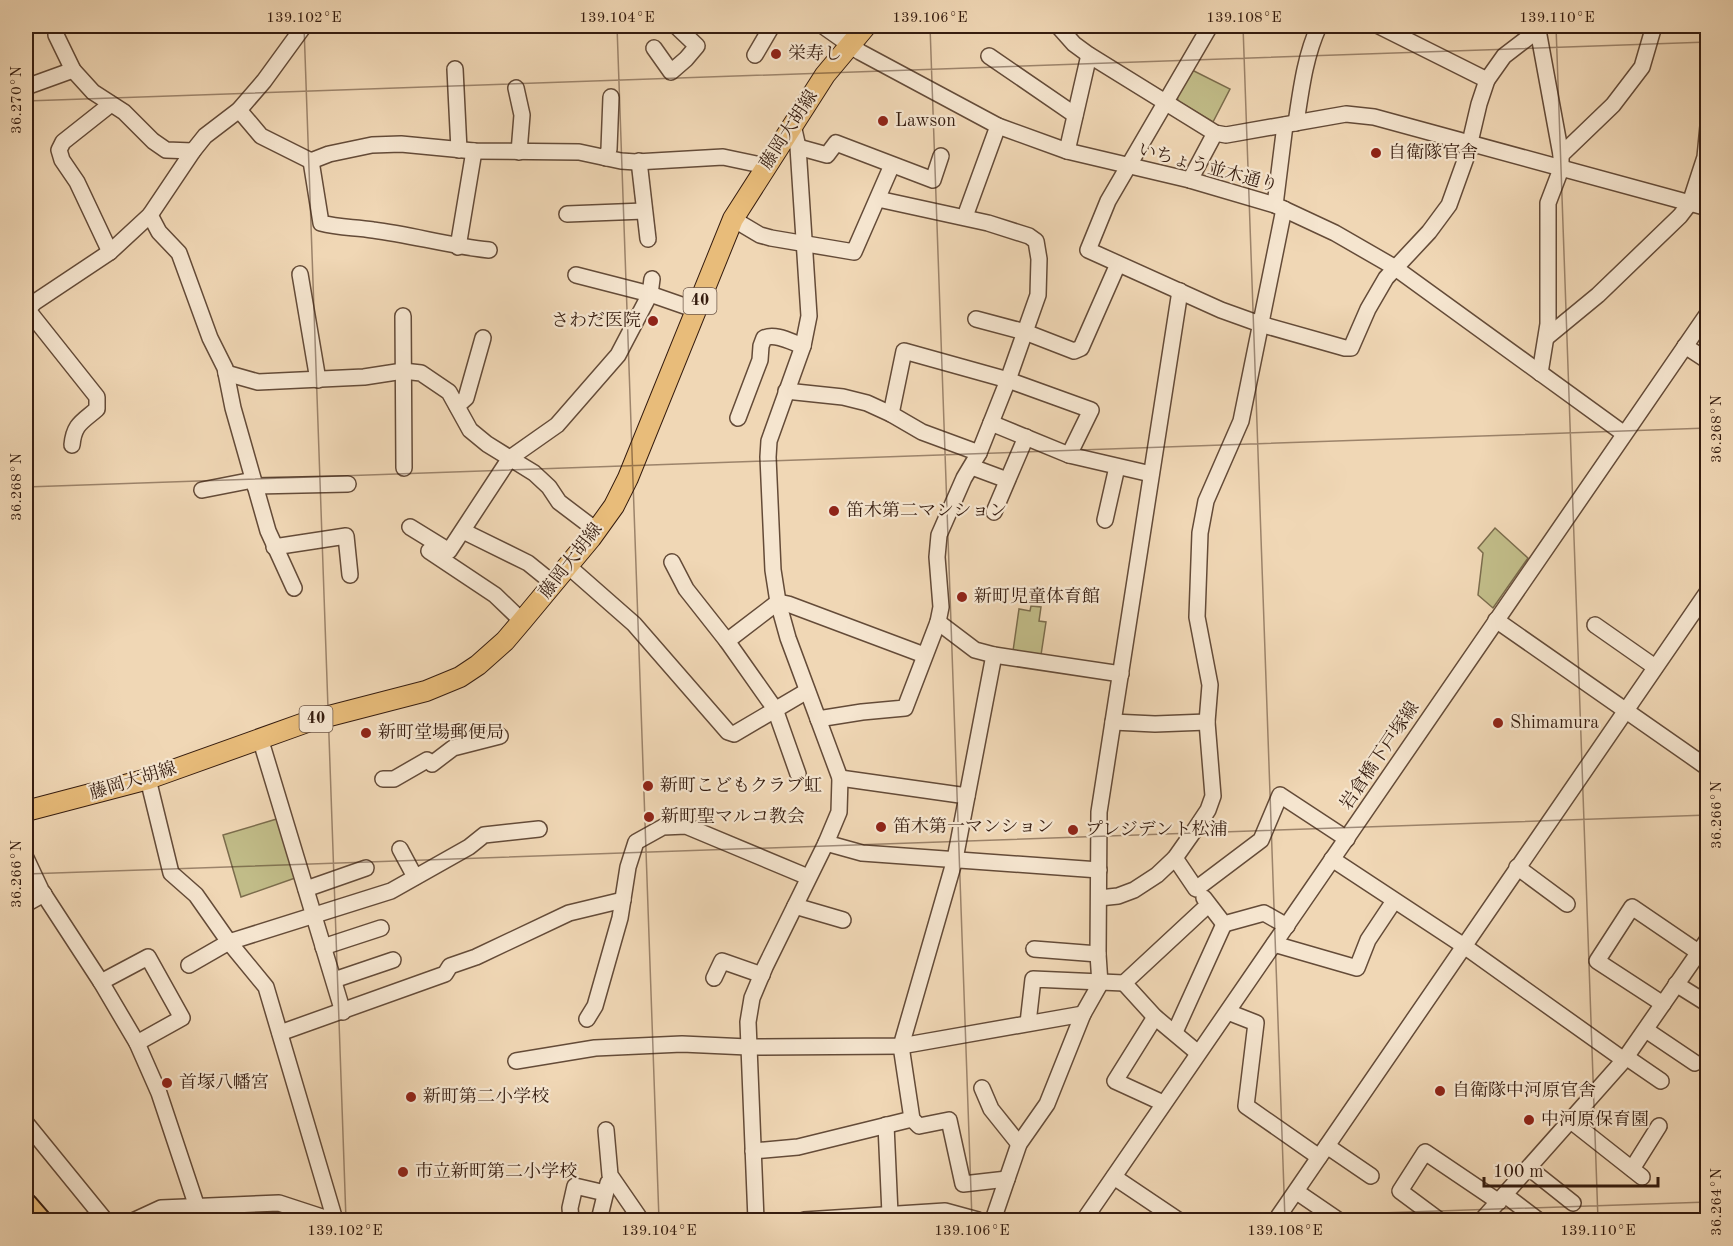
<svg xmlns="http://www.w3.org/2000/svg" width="1733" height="1246" font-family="'Old Standard TT','Noto Serif JP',serif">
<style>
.green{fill:#c1bc88;stroke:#7b6c4c;stroke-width:1.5}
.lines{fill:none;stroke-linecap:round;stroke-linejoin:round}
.minor-casing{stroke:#644b38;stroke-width:18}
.major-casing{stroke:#351c0f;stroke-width:22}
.highway-casing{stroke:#351c0f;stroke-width:26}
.minor{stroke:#f5e5cf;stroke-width:15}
.major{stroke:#e8bc7a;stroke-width:20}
.highway{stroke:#e8bc7a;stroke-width:22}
.ticks{fill:none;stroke:#351c0f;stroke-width:1.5;stroke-opacity:0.45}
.poi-dot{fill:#8f2418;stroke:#f5e5cf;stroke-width:2}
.labels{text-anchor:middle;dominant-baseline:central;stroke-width:4.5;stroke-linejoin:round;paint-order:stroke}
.shield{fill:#f5e5cf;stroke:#6f5849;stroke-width:1.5}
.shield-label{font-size:16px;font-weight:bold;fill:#351c0f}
.poi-label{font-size:18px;fill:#351c0f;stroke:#f5e5cf;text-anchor:start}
.street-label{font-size:18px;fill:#351c0f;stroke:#f5e5cf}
.neatline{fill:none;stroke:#351c0f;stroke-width:2}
.ticks-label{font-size:15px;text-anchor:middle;fill:#351c0f}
</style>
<rect width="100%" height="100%" fill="#f0d7b5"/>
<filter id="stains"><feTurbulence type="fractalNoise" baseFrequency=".00333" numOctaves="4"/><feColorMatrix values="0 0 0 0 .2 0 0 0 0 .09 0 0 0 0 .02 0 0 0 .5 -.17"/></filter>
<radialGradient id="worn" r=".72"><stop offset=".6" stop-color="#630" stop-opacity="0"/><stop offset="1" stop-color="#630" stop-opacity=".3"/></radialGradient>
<g class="green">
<path d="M1192,70L1230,89L1213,122L1178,101L1177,95Z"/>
<path d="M1495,528L1528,558L1493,608L1478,595L1483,553L1478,548Z"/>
<path d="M1031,606L1041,607L1039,621L1046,622L1041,655L1013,651L1019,609L1030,611Z"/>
<path d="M280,818L298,877L241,897L223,835Z"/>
</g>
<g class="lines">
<g class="minor-casing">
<g id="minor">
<path d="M56,26V35L73,70L93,92L124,112L153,141L166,150L193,151"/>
<path d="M823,26L860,52L998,126L1067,151L1190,180L1275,205L1335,233L1394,267L1623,433"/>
<path d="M1058,26L1074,44L1089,55L1215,133L1226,135L1346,114L1374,117L1708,208"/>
<path d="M1210,26L1108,201L1088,250L1221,310L1260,324L1345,348H1351L1368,309L1386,278L1429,232L1449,205L1467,155L1479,104L1487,80L1504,56L1538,30L1541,26"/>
<path d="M1379,26L1487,80"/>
<path d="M1538,30L1561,155V169L1548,203V324L1540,373"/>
<path d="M654,48L671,72L686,59L697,46L676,26"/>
<path d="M755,55L772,26"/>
<path d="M989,56L1075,115"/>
<path d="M455,69L459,150"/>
<path d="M26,87L73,70"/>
<path d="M516,88L522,115L519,152"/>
<path d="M239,110L261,136L311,161L329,154L372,145L401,144L474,151L579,152L621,161L636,162L723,157L766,166"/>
<path d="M1296,123C1301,90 1305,56 1319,26"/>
<path d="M798,147L827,155L836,143L933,180L941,156"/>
<path d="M1067,151L1089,55"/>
<path d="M1561,155L1613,105L1642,67L1654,26"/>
<path d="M606,158L609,149L611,97"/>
<path d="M311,161L321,223C339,228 355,227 373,230C412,235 450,246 489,250"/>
<path d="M639,161L648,239"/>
<path d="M1190,180L1215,133"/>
<path d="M1275,205L1285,125"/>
<path d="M967,211L998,126"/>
<path d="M567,214L644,211"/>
<path d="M150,215L159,232L179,253L210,338L225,368L233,408L268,531L294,588"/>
<path d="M733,219L760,235L771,238L854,252L892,165"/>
<path d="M458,247L474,151"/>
<path d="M110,252L77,182L62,160L59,150L63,142L111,104"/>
<path d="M300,274L318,380"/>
<path d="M576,275L650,294L696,310"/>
<path d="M27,309L97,397V409C82,422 74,424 72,445"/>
<path d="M26,311L35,302L110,252L150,215L193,151L205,136L239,110L264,81L304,26"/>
<path d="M403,316L404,468"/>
<path d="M976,319L1025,332L1074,351L1081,348L1118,264"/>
<path d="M1547,337L1598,295L1680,216L1690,203L1705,157L1708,126"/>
<path d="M1685,346L1708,361"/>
<path d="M226,373L258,382L364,377L403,371L421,373L449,392L470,430L487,444L534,473L549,487L559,502L596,530"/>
<path d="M786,391L843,397L867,403L891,414L922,432L979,453"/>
<path d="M457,406L466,398L483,338"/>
<path d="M891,414L904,351L1008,380L1091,410L1069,455"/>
<path d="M738,418L760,360L761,346L764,338C776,333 791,342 803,346"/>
<path d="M991,423L1069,455L1151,474"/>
<path d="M972,467L1007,480"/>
<path d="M255,486L348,484"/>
<path d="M202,490L253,480"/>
<path d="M994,512L1026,437"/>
<path d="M1105,520L1117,467"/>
<path d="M410,527L449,551L510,458L557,425L618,355L650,294L652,279"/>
<path d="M463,531L528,563L554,584"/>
<path d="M274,547L346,536L350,575"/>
<path d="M429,551L495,595L522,621"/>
<path d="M672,562L686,589L727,641L775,709L798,774"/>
<path d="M568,566L634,624L728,732L734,734L807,691"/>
<path d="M1496,620L1708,768"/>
<path d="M938,622L975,650L994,655L1121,674"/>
<path d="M1595,625L1655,667"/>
<path d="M727,641L778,602L788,604L924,655"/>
<path d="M994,655L955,859L901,1046L912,1119L919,1126L949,1120L963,1184L1007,1179"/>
<path d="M818,719L862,712L905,708L938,622L941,607L937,557L939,535L964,478L979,453L1008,380L1038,295L1039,259L1036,241L1029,236L988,223L878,199"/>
<path d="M1113,722L1155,724L1207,722"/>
<path d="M260,738L343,1012"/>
<path d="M432,764L453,748L500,736"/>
<path d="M840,778L967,796"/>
<path d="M148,779L171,873L196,895L229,942L266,987L335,1220"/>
<path d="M383,779H394L427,760"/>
<path d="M826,843L862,853L1099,870"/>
<path d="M400,849L415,877"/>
<path d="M26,858L41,890L101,982L137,1043L159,1093L197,1207"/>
<path d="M1175,858L1196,889L1261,840L1280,795L1347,839"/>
<path d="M1332,859L1464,946L1624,1060"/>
<path d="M1517,867L1567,904"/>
<path d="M306,889L366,868"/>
<path d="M1099,898L1118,896L1134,890L1157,875L1175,858L1194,831L1208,810L1213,796L1207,722L1210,685L1197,617L1200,533L1206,501L1241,421L1284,209"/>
<path d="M1204,898L1224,924L1264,913L1287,926"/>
<path d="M26,904L44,894"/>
<path d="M795,906L843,920"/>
<path d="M1274,944L1357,968L1368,940L1394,901"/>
<path d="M323,947L381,928"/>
<path d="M1034,949L1098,954"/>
<path d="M189,965L229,942L391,891L469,847L484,835L539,829"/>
<path d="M714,978L722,961L762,975"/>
<path d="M334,980L393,960"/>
<path d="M101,982L148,957L182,1018L137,1043"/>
<path d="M1676,984L1708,1004"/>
<path d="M1663,1004L1597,961L1632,907L1698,952"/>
<path d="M1228,1012L1256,1023L1246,1106L1319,1157"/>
<path d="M1155,1017L1115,1081L1163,1103"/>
<path d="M587,1019L595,1006L620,918L628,867L636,842L663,827L686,826L808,877"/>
<path d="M1028,1023L1033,979L1124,983"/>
<path d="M1646,1030L1695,1063"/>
<path d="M1175,1032L1224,924"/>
<path d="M280,1033L445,974L450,966L476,957L569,913L623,900"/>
<path d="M1198,1053L1155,1017L1124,983L1208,905"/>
<path d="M1626,1057L1661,1081"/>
<path d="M516,1061L595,1048L682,1044L748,1047L901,1046L1083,1014"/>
<path d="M982,1088L991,1109L1019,1144"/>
<path d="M1571,1121L1642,1177"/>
<path d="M26,1123L105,1220"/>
<path d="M886,1125L890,1214"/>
<path d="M606,1130L610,1175L641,1220"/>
<path d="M1327,1146L1371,1176"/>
<path d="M753,1151L798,1147L912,1119"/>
<path d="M1529,1168L1573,1203"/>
<path d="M1632,1169L1659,1126"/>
<path d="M1114,1177L1178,1220"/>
<path d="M1297,1192L1338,1220"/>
<path d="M1505,1195L1538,1220"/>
<path d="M135,1220L161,1208L279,1203L331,1220"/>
<path d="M571,1220L570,1208L575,1186L605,1193"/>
<path d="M599,1220L608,1183"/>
<path d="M756,1220L748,1022L752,998L765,967L826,843L839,812L840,778L788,638L778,602L773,570L768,457L769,441L803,346L809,316L798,147L793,125"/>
<path d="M804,1220L945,1211L978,1220"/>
<path d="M993,1220L1019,1144L1047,1104L1083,1014L1100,984L1098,954L1099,812L1180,291"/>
<path d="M1084,1220L1708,313"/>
<path d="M1276,1220L1708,591"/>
<path d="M1439,1220L1400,1191L1425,1152L1499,1202"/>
<path d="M1482,1220L1624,1060L1708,939"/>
</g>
</g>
<g class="major-casing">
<path id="major" d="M26,811L148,779L310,721L426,691L460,677L478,665L505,641L522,621L591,538L614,506L628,478L733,219L825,75L866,26"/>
</g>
<g class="highway-casing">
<path id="highway" d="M26,1205L39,1220"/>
</g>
<use href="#minor" class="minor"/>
<use href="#major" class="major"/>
<use href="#highway" class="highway"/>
</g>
<path class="ticks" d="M304,26L346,1220M617,26L659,1220M930,26L972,1220M1243,26L1285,1220M1556,26L1598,1220M26,101L1708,42M26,487L1708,428M26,874L1708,815M26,1018L33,1220M1173,1220L1708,1202"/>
<g class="poi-dot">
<circle cx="776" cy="54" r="6"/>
<circle cx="883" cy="121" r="6"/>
<circle cx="1376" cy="153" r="6"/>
<circle cx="653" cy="321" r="6"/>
<circle cx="834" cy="511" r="6"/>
<circle cx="962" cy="597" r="6"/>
<circle cx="1498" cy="723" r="6"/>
<circle cx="366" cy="733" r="6"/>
<circle cx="648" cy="786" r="6"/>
<circle cx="649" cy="817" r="6"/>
<circle cx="881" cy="827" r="6"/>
<circle cx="1073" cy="830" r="6"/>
<circle cx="167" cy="1083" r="6"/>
<circle cx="1440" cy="1091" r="6"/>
<circle cx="411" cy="1097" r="6"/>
<circle cx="1529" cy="1120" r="6"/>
<circle cx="403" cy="1172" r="6"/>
</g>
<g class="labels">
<g class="shield">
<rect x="683.5" y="288" width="33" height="26" rx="4.5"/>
<rect x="299.5" y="706" width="33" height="26" rx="4.5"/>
</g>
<g class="shield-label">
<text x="700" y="301">40</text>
<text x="316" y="719">40</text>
</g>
<g class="poi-label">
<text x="788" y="54">栄寿し</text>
<text x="895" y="121">Lawson</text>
<text x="1388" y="153">自衛隊官舎</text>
<text x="641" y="321" text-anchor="end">さわだ医院</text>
<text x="846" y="511">笛木第二マンション</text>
<text x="974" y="597">新町児童体育館</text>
<text x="1510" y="723">Shimamura</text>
<text x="378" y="733">新町堂場郵便局</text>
<text x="660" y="786">新町こどもクラブ虹</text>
<text x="661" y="817">新町聖マルコ教会</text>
<text x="893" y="827">笛木第一マンション</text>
<text x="1085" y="830">プレジデント松浦</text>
<text x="179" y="1083">首塚八幡宮</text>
<text x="1452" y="1091">自衛隊中河原官舎</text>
<text x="423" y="1097">新町第二小学校</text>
<text x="1541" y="1120">中河原保育園</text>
<text x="415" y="1172">市立新町第二小学校</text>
</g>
<g class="street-label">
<text transform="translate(789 130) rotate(-57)">藤岡大胡線</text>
<text transform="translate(1208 168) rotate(15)">いちょう並木通り</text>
<text transform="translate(571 561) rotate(-52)">藤岡大胡線</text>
<text transform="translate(1380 756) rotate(-56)">岩倉橋下戸塚線</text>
<text transform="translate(133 781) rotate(-17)">藤岡大胡線</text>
</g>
</g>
<rect width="1733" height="1246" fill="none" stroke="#f0d7b5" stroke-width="66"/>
<path d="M1484 1177v9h174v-9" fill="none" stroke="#351c0f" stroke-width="3"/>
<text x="1493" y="1177" font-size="18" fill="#351c0f" stroke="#f5e5cf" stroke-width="4.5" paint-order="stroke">100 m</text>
<rect x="33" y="33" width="1667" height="1180" class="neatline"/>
<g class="ticks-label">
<text x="304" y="22">139.102°E</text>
<text x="617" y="22">139.104°E</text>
<text x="930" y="22">139.106°E</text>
<text x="1244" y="22">139.108°E</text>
<text x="1557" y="22">139.110°E</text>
<text transform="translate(16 100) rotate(-90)" y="5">36.270°N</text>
<text transform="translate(1716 429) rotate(-90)" y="5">36.268°N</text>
<text transform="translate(16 487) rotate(-90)" y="5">36.268°N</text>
<text transform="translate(1716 815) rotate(-90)" y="5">36.266°N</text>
<text transform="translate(16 874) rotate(-90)" y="5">36.266°N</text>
<text transform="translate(1716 1202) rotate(-90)" y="5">36.264°N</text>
<text x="345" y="1235">139.102°E</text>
<text x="659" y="1235">139.104°E</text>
<text x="972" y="1235">139.106°E</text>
<text x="1285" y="1235">139.108°E</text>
<text x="1598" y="1235">139.110°E</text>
</g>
<rect width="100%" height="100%" filter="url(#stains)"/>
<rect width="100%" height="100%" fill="url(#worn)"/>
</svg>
